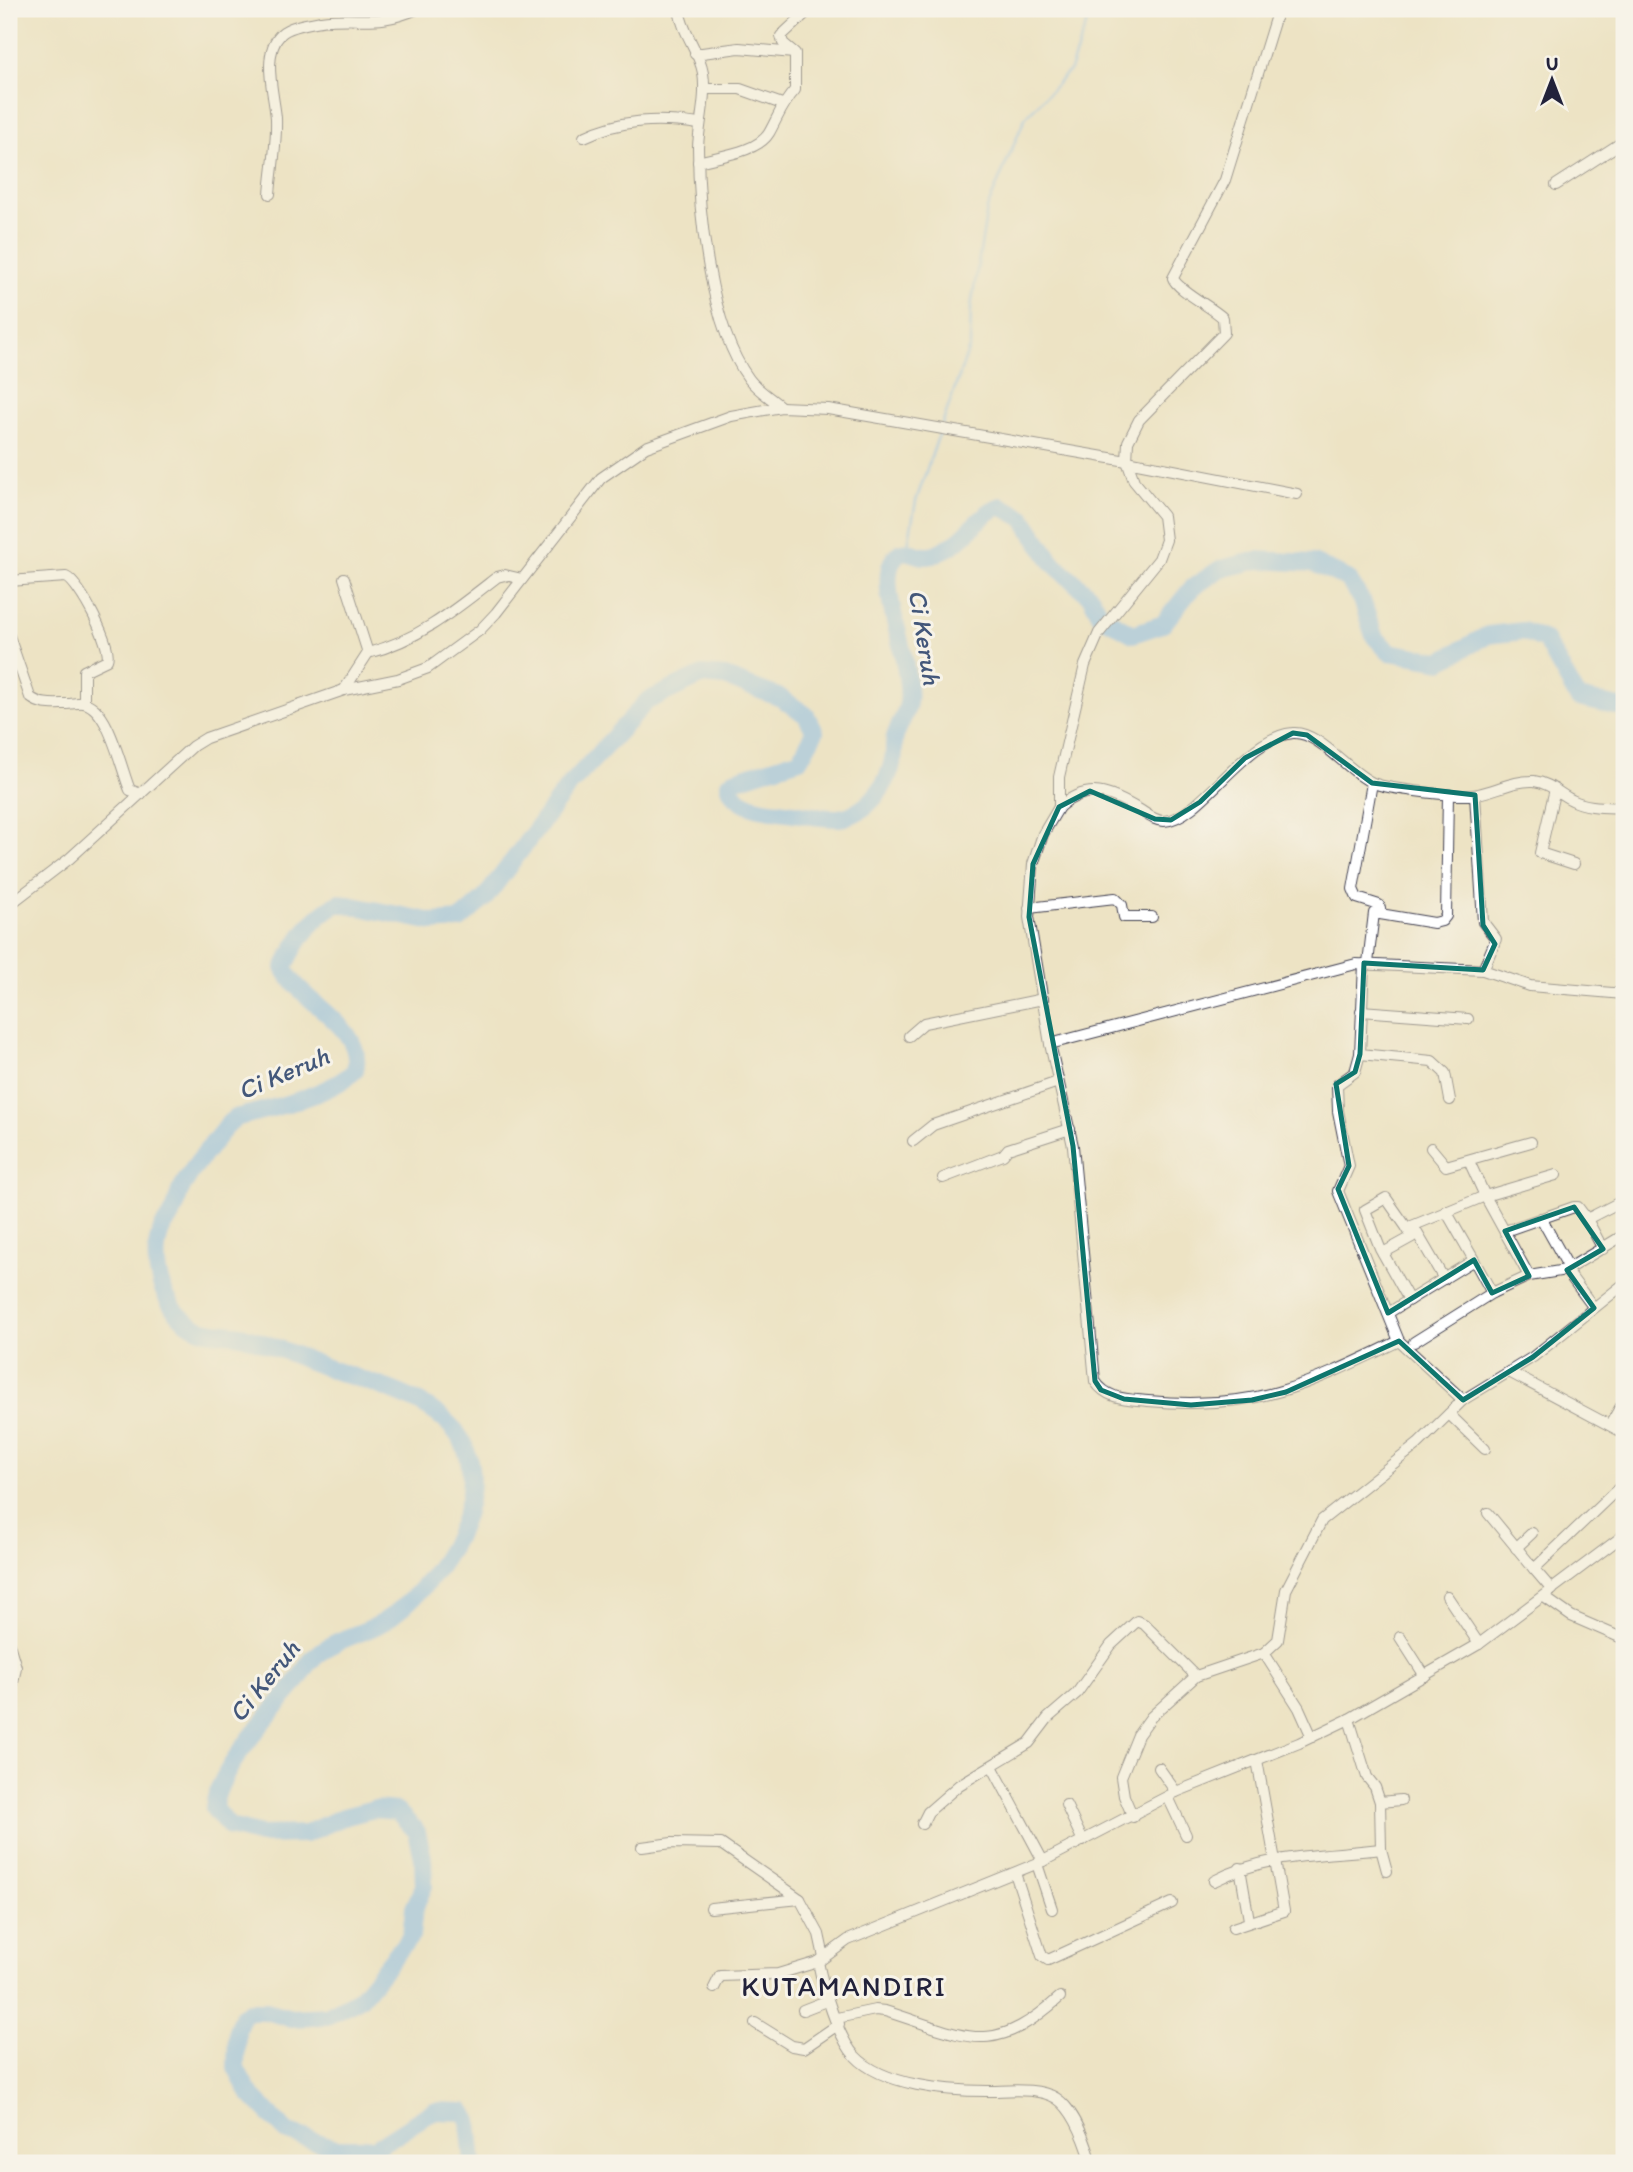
<svg xmlns="http://www.w3.org/2000/svg" width="1633" height="2172" font-family="Itim,sans-serif">
<style>
.lines{fill:none;stroke-linecap:round;stroke-linejoin:round}
.stream{stroke:#7fb9f0;stroke-width:2.5}
.river{stroke:#7fb9f0;stroke-width:18}
.minor-casing{stroke:#403f50;stroke-width:12}
.minor{stroke:#fff;stroke-width:10}
.marked{fill:none;stroke:#0f766e;stroke-width:5;stroke-linejoin:round}
.labels{text-anchor:middle;dominant-baseline:central;stroke-width:6;stroke-linejoin:round;paint-order:stroke}
.water-label{font-size:26px;font-style:italic;fill:#43577a;stroke:#f7f3e8}
.quarter-label{font-size:28px;letter-spacing:2px;fill:#22223b;stroke:#f7f3e8}
</style>
<rect width="100%" height="100%" fill="#f7f3e8"/>
<filter id="ink" filterUnits="userSpaceOnUse"><feTurbulence type="fractalNoise" baseFrequency=".0143" numOctaves="2"/><feDisplacementMap in="SourceGraphic" scale="14" xChannelSelector="R" yChannelSelector="G"/><feConvolveMatrix kernelMatrix="1 2 1 2 8 2 1 2 1" color-interpolation-filters="sRGB"/></filter>
<filter id="wash" filterUnits="userSpaceOnUse"><feTurbulence type="fractalNoise" baseFrequency=".00686" numOctaves="4" result="noise"/><feDisplacementMap in="SourceGraphic" scale="28" xChannelSelector="R" yChannelSelector="G"/><feGaussianBlur stdDeviation="1.57" result="paint"/><feColorMatrix in="noise" values="0 0 0 0 0 0 0 0 0 0 0 0 0 0 0 0 0 1.4 0 .05"/><feComposite in="paint" operator="in"/></filter>
<g filter="url(#wash)">
<rect width="100%" height="100%" fill="#ede3c4"/>
<g class="lines">
<g class="stream">
<path d="M942,425L970,345L971,307L987,209L1025,118L1070,70L1092,9"/>
<path d="M907,550L916,501L940,431"/>
</g>
<path class="river" d="M473,2163L469,2121L464,2112L433,2111L375,2148H336L287,2132L249,2093L236,2068L237,2030L243,2015L249,2011H266L291,2018L327,2016L360,1998L411,1936L414,1908L424,1886L423,1858L417,1832L397,1811L374,1809L343,1817L305,1834L260,1835L230,1827L214,1809C215,1774 269,1715 292,1688C306,1672 304,1663 326,1648C343,1637 365,1633 383,1622C432,1591 486,1513 467,1453C451,1402 377,1386 333,1370C303,1359 275,1346 244,1336C229,1331 213,1335 198,1328C164,1314 147,1262 162,1229C165,1222 171,1218 174,1211C177,1205 177,1198 180,1191C193,1166 211,1145 229,1123L235,1118C266,1110 334,1094 355,1070C366,1026 301,1004 284,968C296,942 312,916 339,903L433,922L460,920L485,898L567,788L647,701L703,675L725,677L781,698L806,715L815,732L800,759L734,780L729,784C734,807 767,810 787,812C803,814 823,819 839,818C868,814 889,784 893,759C895,752 893,744 895,737C898,726 906,715 908,703C910,692 907,677 905,666C902,638 880,586 892,562C902,542 913,557 928,556C933,556 939,552 943,550C966,541 979,513 1001,506L1023,518L1053,563L1091,597L1101,616L1133,634L1163,624L1192,588L1220,569L1258,560L1313,563L1348,579L1363,603L1374,636L1389,652L1441,661L1488,635L1523,631L1545,640L1578,698L1624,708"/>
</g>
</g>
<g filter="url(#ink)">
<g class="lines">
<g class="minor-casing">
<g id="minor">
<path d="M679,9C682,33 699,50 703,73C707,97 699,123 698,147C698,211 710,327 749,379C757,390 771,398 781,407"/>
<path d="M695,54L739,48L794,53"/>
<path d="M704,89H740L782,104"/>
<path d="M584,137C622,119 658,118 699,124"/>
<path d="M698,162C719,156 758,152 769,133C778,117 782,104 795,90V53L783,43L781,36L810,9"/>
<path d="M1556,185L1624,141"/>
<path d="M270,194C272,169 277,143 276,118C274,94 261,54 281,34C289,26 310,23 321,21C361,16 376,27 417,9"/>
<path d="M1297,494L1127,461L1134,481L1163,516L1166,540L1159,559L1099,633L1085,665L1059,777V807L1043,834L1033,864L1029,917L1050,1044L1073,1146L1095,1381C1107,1400 1128,1399 1148,1401C1255,1411 1306,1386 1399,1341L1463,1400"/>
<path d="M344,578L368,653L344,690"/>
<path d="M9,581L66,577C79,582 113,647 107,660L84,671V703"/>
<path d="M9,636L30,697C41,706 54,704 67,704C72,704 79,702 84,703C109,708 121,769 130,790L141,794"/>
<path d="M368,653C419,640 456,609 497,577L505,575L522,579"/>
<path d="M1372,783L1353,889L1357,898L1379,905L1381,913"/>
<path d="M1555,789L1540,853L1574,864"/>
<path d="M1475,795L1483,922L1496,939L1483,970"/>
<path d="M1059,807C1088,782 1110,792 1140,810C1148,815 1155,821 1164,821C1200,820 1246,736 1293,733C1319,731 1349,773 1373,783C1388,789 1462,798 1478,794C1497,790 1515,780 1534,781C1550,783 1559,794 1572,800C1587,808 1608,807 1624,808"/>
<path d="M9,905L69,859L193,746L206,738L344,690L398,679L428,668L480,630L496,613L601,478L646,447L731,416L781,407L828,409L1127,461L1128,442L1139,420L1224,333L1223,318C1212,307 1177,290 1173,278L1225,180L1278,9"/>
<path d="M1029,908L1115,898L1122,905L1124,917H1152"/>
<path d="M1368,963L1374,913L1434,923L1442,921L1446,916L1448,794"/>
<path d="M1364,964L1360,1054L1432,1061L1445,1073L1450,1100"/>
<path d="M1361,1011L1468,1019"/>
<path d="M909,1036L924,1023L1043,999"/>
<path d="M1050,1044L1356,964L1483,970L1530,986L1624,994"/>
<path d="M1360,1054L1355,1072L1337,1085L1338,1111L1349,1166L1338,1191L1399,1341"/>
<path d="M913,1141L933,1125L1058,1082"/>
<path d="M1431,1148L1446,1166L1531,1142"/>
<path d="M943,1178L1003,1155L1008,1149L1070,1129"/>
<path d="M1446,1211L1474,1260"/>
<path d="M1541,1218L1569,1268"/>
<path d="M1587,1219L1603,1249"/>
<path d="M1413,1226L1444,1279"/>
<path d="M1505,1231L1574,1207H1578L1587,1219L1624,1200"/>
<path d="M1383,1253L1412,1237L1407,1228L1485,1196L1469,1161"/>
<path d="M1566,1270L1594,1308"/>
<path d="M1529,1276L1485,1196L1556,1175"/>
<path d="M1409,1300L1474,1260L1492,1293"/>
<path d="M1388,1313L1409,1300L1380,1248L1365,1210L1386,1198L1407,1228"/>
<path d="M1414,1342L1492,1293L1529,1276L1566,1270L1624,1235"/>
<path d="M1509,1372L1624,1433"/>
<path d="M1449,1414L1485,1449"/>
<path d="M1610,1425L1624,1401"/>
<path d="M1488,1513L1534,1569"/>
<path d="M1516,1548L1532,1533"/>
<path d="M1552,1590L1534,1569L1624,1483"/>
<path d="M1447,1596L1479,1644"/>
<path d="M1544,1597L1571,1616L1624,1639"/>
<path d="M1400,1637L1425,1676"/>
<path d="M9,1644L16,1667L13,1683L9,1686"/>
<path d="M1264,1653L1299,1708L1312,1737"/>
<path d="M1349,1719L1367,1777L1375,1787L1380,1802L1381,1849L1387,1871"/>
<path d="M992,1766L1043,1861"/>
<path d="M1159,1768L1176,1792"/>
<path d="M1168,1797L1186,1835"/>
<path d="M1380,1802L1401,1800"/>
<path d="M1066,1805L1083,1841"/>
<path d="M1133,1817L1124,1796L1121,1777L1138,1735L1151,1717L1196,1676L1264,1653L1278,1640L1286,1590L1322,1520L1418,1444L1463,1400L1533,1357L1624,1284"/>
<path d="M922,1824L928,1812L959,1785L1029,1743L1048,1718L1077,1693L1111,1645L1137,1621L1144,1624L1196,1676"/>
<path d="M642,1847L672,1843L721,1844L800,1899L819,1934L824,1957"/>
<path d="M1037,1864L1052,1909"/>
<path d="M1240,1868L1249,1920"/>
<path d="M1015,1873L1042,1956L1048,1960L1172,1903"/>
<path d="M1214,1881C1268,1853 1323,1856 1381,1849"/>
<path d="M711,1908L800,1899"/>
<path d="M1233,1928L1284,1911L1257,1760"/>
<path d="M818,1962C823,1987 838,2038 855,2056C883,2086 948,2091 987,2091C1009,2091 1037,2087 1056,2098C1075,2110 1086,2143 1092,2163"/>
<path d="M714,1988L720,1976L778,1974L818,1962L848,1940L1043,1861L1176,1792L1299,1743L1349,1719L1479,1644L1624,1535"/>
<path d="M803,2010L826,2001"/>
<path d="M837,2018L875,2010L885,2011C966,2036 990,2060 1060,1997"/>
<path d="M755,2023L792,2046L804,2048L839,2024"/>
</g>
</g>
<use href="#minor" class="minor"/>
</g>
</g>
<path d="M0 0H1633V2172H0ZM1293,733L1307,735L1372,783L1475,795L1483,925L1495,944L1483,970L1364,963L1360,1054L1355,1072L1336,1084L1349,1166L1338,1189L1388,1313L1474,1260L1492,1293L1529,1276L1505,1231L1574,1207L1603,1249L1567,1270L1594,1308L1533,1357L1463,1400L1399,1341L1286,1392L1252,1400L1191,1405L1124,1399L1101,1390L1095,1381L1073,1146L1029,917L1033,864L1059,807L1090,791L1155,819L1171,820L1200,802L1245,758Z" fill="#ede3c4" fill-opacity=".55" fill-rule="evenodd"/>
<path class="marked" d="M1293,733L1307,735L1372,783L1475,795L1483,925L1495,944L1483,970L1364,963L1360,1054L1355,1072L1336,1084L1349,1166L1338,1189L1388,1313L1474,1260L1492,1293L1529,1276L1505,1231L1574,1207L1603,1249L1567,1270L1594,1308L1533,1357L1463,1400L1399,1341L1286,1392L1252,1400L1191,1405L1124,1399L1101,1390L1095,1381L1073,1146L1029,917L1033,864L1059,807L1090,791L1155,819L1171,820L1200,802L1245,758Z"/>
<g class="labels">
<g class="water-label">
<text transform="translate(925 637) rotate(81)">Ci Keruh</text>
<text transform="translate(283 1073) rotate(-23)">Ci Keruh</text>
<text transform="translate(264 1681) rotate(-51)">Ci Keruh</text>
</g>
<g class="quarter-label">
<text x="844" y="1986">KUTAMANDIRI</text>
</g>
</g>
<rect width="1633" height="2172" fill="none" stroke="#f7f3e8" stroke-width="35"/>
<g transform="translate(1552 80)" stroke="#f7f3e8" stroke-width="5" paint-order="stroke">
<path d="M0-5L12 26L0 18L-12 26Z" fill="#22223b"/>
<text y="-10" font-size="19" font-weight="bold" text-anchor="middle" fill="#22223b">U</text>
</g>
</svg>
